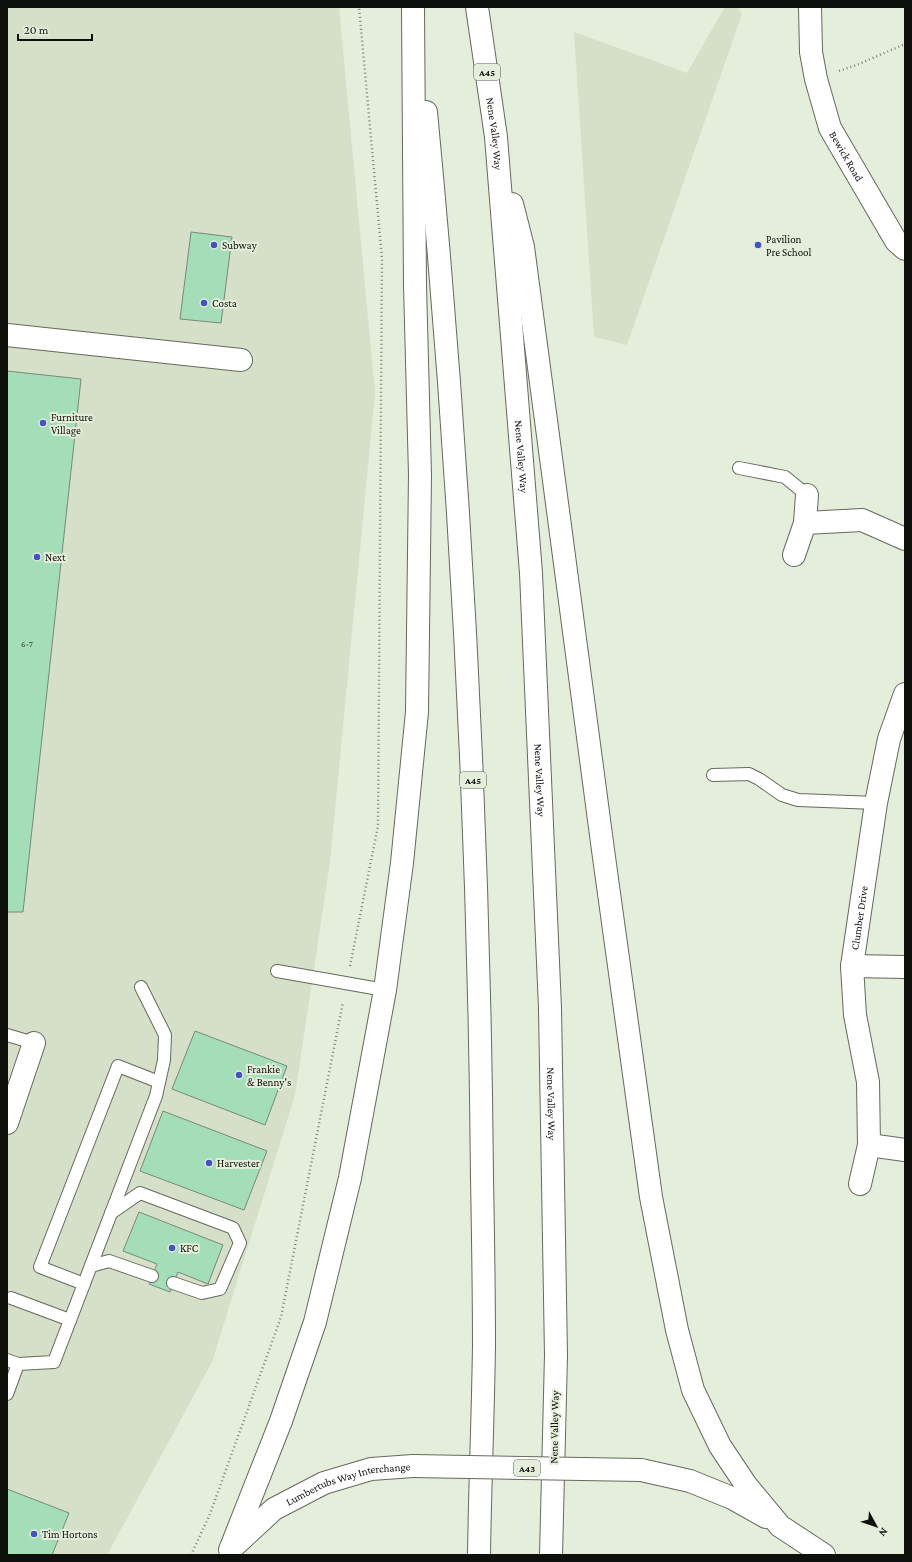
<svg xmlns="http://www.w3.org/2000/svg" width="912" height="1562" font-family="'Crimson Pro',serif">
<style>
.built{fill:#d6e0c8}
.building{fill:#a3deb8;stroke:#78887d}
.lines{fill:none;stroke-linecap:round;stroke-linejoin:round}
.service-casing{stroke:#646a5b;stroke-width:14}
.minor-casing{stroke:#646a5b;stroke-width:24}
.tertiary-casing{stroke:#646a5b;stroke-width:24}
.trunk-casing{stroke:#646a5b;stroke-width:24}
.path{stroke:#7d8377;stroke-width:2.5;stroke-dasharray:1 3;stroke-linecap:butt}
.service{stroke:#fff;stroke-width:12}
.minor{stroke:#fff;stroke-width:22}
.tertiary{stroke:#fff;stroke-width:22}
.trunk{stroke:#fff;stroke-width:22}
.trunk-bridge-casing{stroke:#646a5b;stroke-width:24;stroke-linecap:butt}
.trunk-bridge{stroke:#fff;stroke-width:22}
.poi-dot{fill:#4353c7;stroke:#e5eddb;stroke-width:1.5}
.labels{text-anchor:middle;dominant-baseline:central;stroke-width:4;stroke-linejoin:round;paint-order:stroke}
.number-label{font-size:9px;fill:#334436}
.shield{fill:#e5eddb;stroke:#4e5349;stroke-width:1}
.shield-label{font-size:10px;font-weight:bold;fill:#0e110b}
.street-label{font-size:11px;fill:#0e110b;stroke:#e5eddb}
.poi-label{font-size:11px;fill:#0e110b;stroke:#e5eddb;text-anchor:start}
</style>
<rect width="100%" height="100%" fill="#e5eddb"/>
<g class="built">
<path d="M7,7H339L375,393L330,862L295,1095L212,1362L107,1555H7Z"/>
<path d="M725,7H737L742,14L627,345L594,337L574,32L687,73Z"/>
</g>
<g class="building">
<path d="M191,232L232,237L221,323L180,319Z"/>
<path d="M7,371L81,379L23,912H7Z"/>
<path d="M195,1031L287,1066L265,1125L172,1089Z"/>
<path d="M163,1111L267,1151L244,1210L140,1171Z"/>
<path d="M139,1212L223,1245L208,1284L178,1272L170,1292L149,1284L157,1264L123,1251Z"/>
<path d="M7,1489L69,1513L52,1555H7Z"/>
</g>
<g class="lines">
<g class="service-casing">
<g id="service">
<path d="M739,468L785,477L807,495"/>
<path d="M713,775L749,774L759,779L782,795L798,800L876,803"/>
<path d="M277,971L385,990"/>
<path d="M7,1035L34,1043"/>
<path d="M111,1213L140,1193L233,1228L240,1243L220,1289L202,1293L173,1283"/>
<path d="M91,1266L109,1261L152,1276"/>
<path d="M84,1284L40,1267L118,1066L159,1082"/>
<path d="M11,1298L70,1320"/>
<path d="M7,1360L18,1364L7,1394"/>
<path d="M18,1364L54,1362L156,1096L164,1060L165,1035L141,987"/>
</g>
</g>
<g class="minor-casing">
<g id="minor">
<path d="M7,335L241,360"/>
<path d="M805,523L862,520L905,539"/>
<path d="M794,555L805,523L807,495"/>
<path d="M852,966L905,967"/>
<path d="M7,1123L34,1043"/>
<path d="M869,1145L905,1150"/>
<path id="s1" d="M860,1184L869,1145L868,1082L855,1015L852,966L876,803L889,739L905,694"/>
</g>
</g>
<g class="tertiary-casing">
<g id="tertiary">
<path id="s2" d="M810,7L811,52L816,79L830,128L896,241L905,249"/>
</g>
</g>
<g class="trunk-casing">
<g id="trunk">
<path id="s3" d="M477,7L496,137L531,573L550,1008L556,1355L551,1555"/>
<path d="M426,112C460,466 479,822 482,1178C483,1233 484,1289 484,1345C483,1415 480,1485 479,1555"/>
<path d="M512,204L523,247L603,850L651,1197L677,1330L693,1390L720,1446L746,1485L780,1526L824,1555"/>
<path d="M641,1470L690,1481L732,1498L766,1517"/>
<path id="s4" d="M234,1546L274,1509L324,1483L371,1469L413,1466"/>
<path d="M230,1550L281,1421L315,1322L350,1178L385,990L402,863L417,712L420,475L415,285L413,7"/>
</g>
</g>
<g class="path">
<path d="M839,71L859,64L905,44"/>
<path d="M350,966L378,826L382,258L359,7"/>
<path d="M191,1555L210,1514L281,1317L343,1002"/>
</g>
<use href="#service" class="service"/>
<use href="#minor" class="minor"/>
<use href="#tertiary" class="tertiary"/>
<use href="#trunk" class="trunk"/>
<g class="trunk-bridge-casing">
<path id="trunk-bridge" d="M413,1466L641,1470"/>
</g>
<use href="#trunk-bridge" class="trunk-bridge"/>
</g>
<g class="poi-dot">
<circle cx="214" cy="245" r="4"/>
<circle cx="758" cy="245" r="4"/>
<circle cx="204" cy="303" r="4"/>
<circle cx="43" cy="423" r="4"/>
<circle cx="37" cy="557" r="4"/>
<circle cx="239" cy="1075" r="4"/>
<circle cx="209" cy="1163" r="4"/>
<circle cx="172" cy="1248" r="4"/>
<circle cx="34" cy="1534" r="4"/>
</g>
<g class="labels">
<g class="number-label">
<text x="27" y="644">6-7</text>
</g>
<g class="shield">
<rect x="474" y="64" width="26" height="16" rx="3"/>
<rect x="460" y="772" width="26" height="16" rx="3"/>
<rect x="514" y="1460" width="26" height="16" rx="3"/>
</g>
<g class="shield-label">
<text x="487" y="72">A45</text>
<text x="473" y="780">A45</text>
<text x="527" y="1468">A43</text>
</g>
<g class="street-label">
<text stroke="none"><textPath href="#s3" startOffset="128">Nene Valley Way</textPath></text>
<text stroke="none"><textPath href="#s2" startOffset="156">Bewick Road</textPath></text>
<text stroke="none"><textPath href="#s3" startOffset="452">Nene Valley Way</textPath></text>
<text stroke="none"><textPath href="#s3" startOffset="776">Nene Valley Way</textPath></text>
<text stroke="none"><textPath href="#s1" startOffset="269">Clumber Drive</textPath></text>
<text stroke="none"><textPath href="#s3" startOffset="1100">Nene Valley Way</textPath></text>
<text transform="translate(554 1427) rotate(-89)">Nene Valley Way</text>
<text stroke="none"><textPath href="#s4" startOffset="134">Lumbertubs Way Interchange</textPath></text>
</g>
<g class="poi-label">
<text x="766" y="239">Pavilion<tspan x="766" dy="13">Pre School</tspan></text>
<text x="222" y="245">Subway</text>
<text x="212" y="303">Costa</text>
<text x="51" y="417">Furniture<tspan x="51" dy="13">Village</tspan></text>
<text x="45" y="557">Next</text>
<text x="247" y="1069">Frankie<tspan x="247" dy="13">&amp; Benny's</tspan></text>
<text x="217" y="1163">Harvester</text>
<text x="180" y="1248">KFC</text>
<text x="42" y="1534">Tim Hortons</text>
</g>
</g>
<rect width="912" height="1562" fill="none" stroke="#0e110b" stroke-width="16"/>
<g transform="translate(876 1526) rotate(130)" stroke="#e5eddb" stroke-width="3" paint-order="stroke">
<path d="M0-3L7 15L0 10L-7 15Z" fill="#0e110b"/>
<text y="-6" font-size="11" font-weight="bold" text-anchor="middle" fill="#0e110b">N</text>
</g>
<path d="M18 34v6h74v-6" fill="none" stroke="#0e110b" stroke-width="2"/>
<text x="24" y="34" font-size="12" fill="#0e110b" stroke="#e5eddb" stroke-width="3" paint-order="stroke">20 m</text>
</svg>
